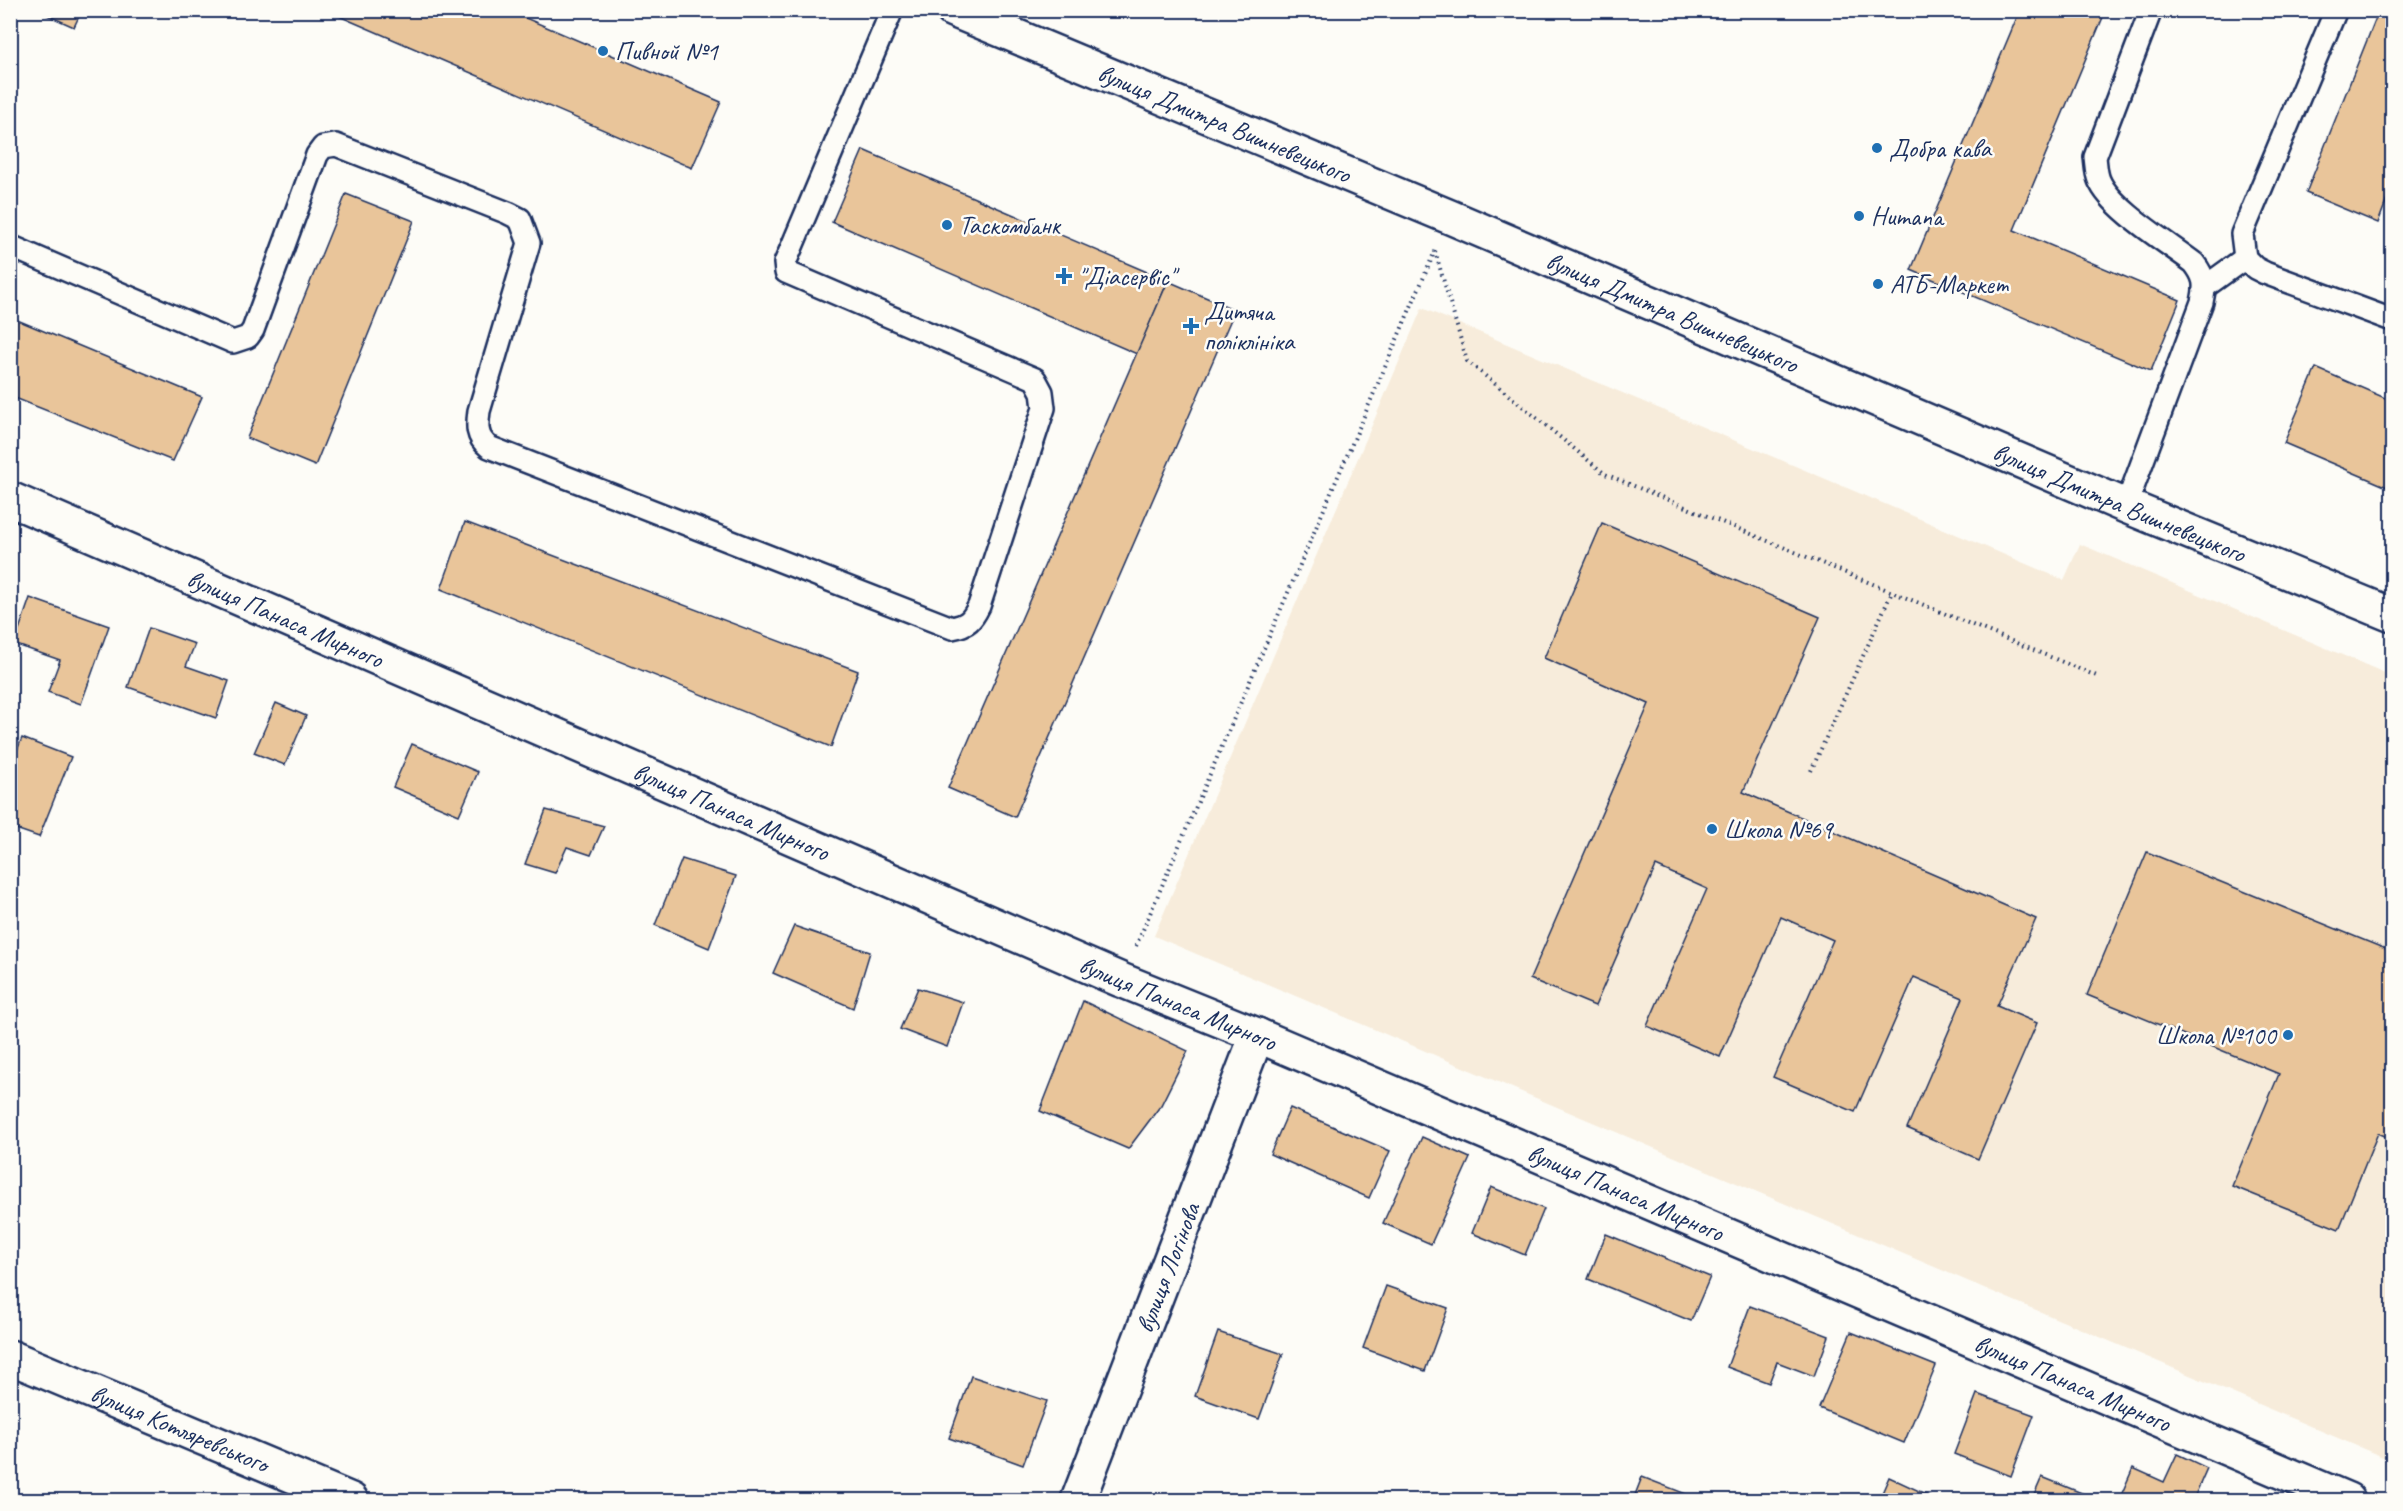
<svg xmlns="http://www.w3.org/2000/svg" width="2403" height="1511" font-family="Caveat,sans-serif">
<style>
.built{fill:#f7ecdb}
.building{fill:#e9c59a;stroke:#1b2f5e;stroke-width:1.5}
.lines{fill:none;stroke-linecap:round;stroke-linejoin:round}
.lane-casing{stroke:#1b2f5e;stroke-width:26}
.street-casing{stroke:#1b2f5e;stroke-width:38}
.secondary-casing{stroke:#1b2f5e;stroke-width:38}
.path{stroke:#1b2f5e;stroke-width:4;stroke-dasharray:1.5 4.5;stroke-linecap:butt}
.lane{stroke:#fdfcf7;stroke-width:21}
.street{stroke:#fdfcf7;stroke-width:33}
.secondary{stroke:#fdfcf7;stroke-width:33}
.poi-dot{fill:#1f6fb2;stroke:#fdfcf7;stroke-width:2}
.labels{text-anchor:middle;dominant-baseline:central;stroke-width:5;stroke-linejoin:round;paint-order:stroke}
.poi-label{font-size:26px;fill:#1b2f5e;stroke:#fdfcf7;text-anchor:start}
.street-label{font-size:26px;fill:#1b2f5e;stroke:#fdfcf7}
</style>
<rect width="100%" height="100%" fill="#fdfcf7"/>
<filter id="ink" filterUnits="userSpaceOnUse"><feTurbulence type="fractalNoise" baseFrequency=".0167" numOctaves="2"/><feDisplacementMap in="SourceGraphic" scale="12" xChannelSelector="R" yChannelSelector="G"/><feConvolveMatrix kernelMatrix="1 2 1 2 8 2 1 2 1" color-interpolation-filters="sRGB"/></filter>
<g filter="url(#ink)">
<path class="built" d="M1422,308L2064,580L2080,544L2392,676V1461L1154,936Z"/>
<g class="building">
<path d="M36,10H82L74,27Z"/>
<path d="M325,10H507L721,102L692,168Z"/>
<path d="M2020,10H2106L2014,230L2180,300L2151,371L1911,270Z"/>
<path d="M2379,10H2392V186L2378,223L2306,193Z"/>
<path d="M863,150L1168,281L1137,354L832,222Z"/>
<path d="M346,194L414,221L315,466L247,438Z"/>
<path d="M1168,281L1235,310L1015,817L948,788Z"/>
<path d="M10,317L202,397L173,461L10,396Z"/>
<path d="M2316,368L2392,401V489L2284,443Z"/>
<path d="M465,522L858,671L831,747L441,589Z"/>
<path d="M1602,523L1820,617L1743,792L2036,919L1997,1006L2037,1023L1978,1159L1907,1128L1963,998L1914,977L1855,1112L1773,1077L1833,940L1781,917L1720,1057L1647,1026L1707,889L1656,866L1595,1006L1530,979L1649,704L1544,658Z"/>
<path d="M30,598L109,626L81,704L48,692L60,660L14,644Z"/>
<path d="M149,628L195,644L186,666L229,681L216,718L128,687Z"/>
<path d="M276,703L306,716L285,765L254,753Z"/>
<path d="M22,738L71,757L39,837L10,827V768Z"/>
<path d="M412,744L478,772L459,815L393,787Z"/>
<path d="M546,810L604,826L591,855L567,847L555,873L525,864Z"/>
<path d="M2147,852L2388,950L2392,939V1139L2378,1133L2339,1229L2232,1186L2279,1074L2087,995Z"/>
<path d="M682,859L736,876L709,948L655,925Z"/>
<path d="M794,926L870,952L853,1008L773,973Z"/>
<path d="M918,988L963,1002L947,1047L900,1029Z"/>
<path d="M1083,1001L1188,1051L1161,1105L1128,1149L1040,1111Z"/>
<path d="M1290,1108L1390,1151L1369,1198L1270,1154Z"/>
<path d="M1422,1137L1470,1158L1431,1244L1383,1223Z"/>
<path d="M1491,1187L1544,1209L1525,1255L1472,1233Z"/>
<path d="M1606,1234L1710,1277L1691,1321L1588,1279Z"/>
<path d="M1386,1286L1448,1308L1425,1371L1363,1348Z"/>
<path d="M1750,1306L1829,1336L1814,1376L1777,1362L1769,1383L1727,1367Z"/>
<path d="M1218,1332L1283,1354L1259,1419L1195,1396Z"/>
<path d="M1851,1332L1936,1366L1904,1443L1819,1408Z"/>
<path d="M971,1376L1047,1401L1023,1465L949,1438Z"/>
<path d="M1977,1394L2034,1415L2011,1476L1954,1454Z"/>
<path d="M2177,1454L2207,1468L2193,1500H2119L2133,1468L2164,1482Z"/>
<path d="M1642,1477L1694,1497L1692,1500H1633Z"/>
<path d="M1889,1477L1930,1496L1928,1500H1879Z"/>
<path d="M2042,1477L2099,1500H2032Z"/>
</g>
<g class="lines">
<g class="lane-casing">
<g id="lane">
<path d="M10,246L233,342L248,337L253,330L317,155L323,147L336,145L508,213L520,219L529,243L479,411C477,426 476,437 489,447L952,628C968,625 972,620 979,606L1044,408L1042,392L1035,379L786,272L785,263L892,10"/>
<path d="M2245,258L2242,234L2336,10"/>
<path d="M2206,286L2245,258L2255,268L2265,273L2392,320"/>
<path d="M2126,506L2202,302C2206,285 2205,277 2194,263C2168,243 2111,209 2099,180C2096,173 2096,164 2095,157L2151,10"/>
</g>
</g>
<g class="street-casing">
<g id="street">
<path id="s1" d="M10,499L1121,980L1257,1035L2348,1500"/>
<path id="s2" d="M10,1357L351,1500"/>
<path id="s3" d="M1078,1500L1257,1035"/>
</g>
</g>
<g class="secondary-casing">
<g id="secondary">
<path id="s4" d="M953,10L1450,217L2126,506L2392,615"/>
</g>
</g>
<g class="path">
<path d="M1435,251L1467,361L1605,474L2099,677"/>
<path d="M1811,771L1892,592"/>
<path d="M1136,946L1435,251"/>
</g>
<use href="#lane" class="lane"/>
<use href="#street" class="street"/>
<use href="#secondary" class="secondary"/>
</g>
</g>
<g class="poi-dot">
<circle cx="603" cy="51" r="6"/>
<circle cx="1877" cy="148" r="6"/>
<circle cx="1859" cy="216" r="6"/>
<circle cx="947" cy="225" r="6"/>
<path d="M1061 267h6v6h6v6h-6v6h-6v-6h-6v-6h6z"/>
<circle cx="1878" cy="284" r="6"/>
<path d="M1188 317h6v6h6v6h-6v6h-6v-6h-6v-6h6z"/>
<circle cx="1712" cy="829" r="6"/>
<circle cx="2288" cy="1035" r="6"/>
</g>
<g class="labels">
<g class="poi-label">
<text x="615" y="51">Пивной №1</text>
<text x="1889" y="148">Добра кава</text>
<text x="1871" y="216">Humana</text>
<text x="959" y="225">Таскомбанк</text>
<text x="1078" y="276">"Діасервіс"</text>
<text x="1890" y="284">АТБ-Маркет</text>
<text x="1204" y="311">Дитяча<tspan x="1204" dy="30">поліклініка</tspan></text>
<text x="1724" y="829">Школа №69</text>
<text x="2276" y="1035" text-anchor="end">Школа №100</text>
</g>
<g class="street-label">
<text stroke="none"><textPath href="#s4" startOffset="294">вулиця Дмитра Вишневецького</textPath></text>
<text stroke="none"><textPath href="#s4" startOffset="780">вулиця Дмитра Вишневецького</textPath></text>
<text stroke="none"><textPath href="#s4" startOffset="1266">вулиця Дмитра Вишневецького</textPath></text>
<text stroke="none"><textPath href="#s1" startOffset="300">вулиця Панаса Мирного</textPath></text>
<text stroke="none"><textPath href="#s1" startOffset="786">вулиця Панаса Мирного</textPath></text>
<text stroke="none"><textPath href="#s1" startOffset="1272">вулиця Панаса Мирного</textPath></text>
<text stroke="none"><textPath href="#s1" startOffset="1758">вулиця Панаса Мирного</textPath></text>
<text stroke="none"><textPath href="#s3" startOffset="249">вулиця Логінова</textPath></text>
<text stroke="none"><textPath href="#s1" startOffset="2244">вулиця Панаса Мирного</textPath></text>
<text stroke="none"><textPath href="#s2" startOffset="184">вулиця Котляревського</textPath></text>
</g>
</g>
<rect width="2403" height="1511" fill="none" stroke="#fdfcf7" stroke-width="36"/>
<rect x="18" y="18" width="2367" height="1475" fill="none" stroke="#1b2f5e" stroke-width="2" filter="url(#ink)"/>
</svg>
